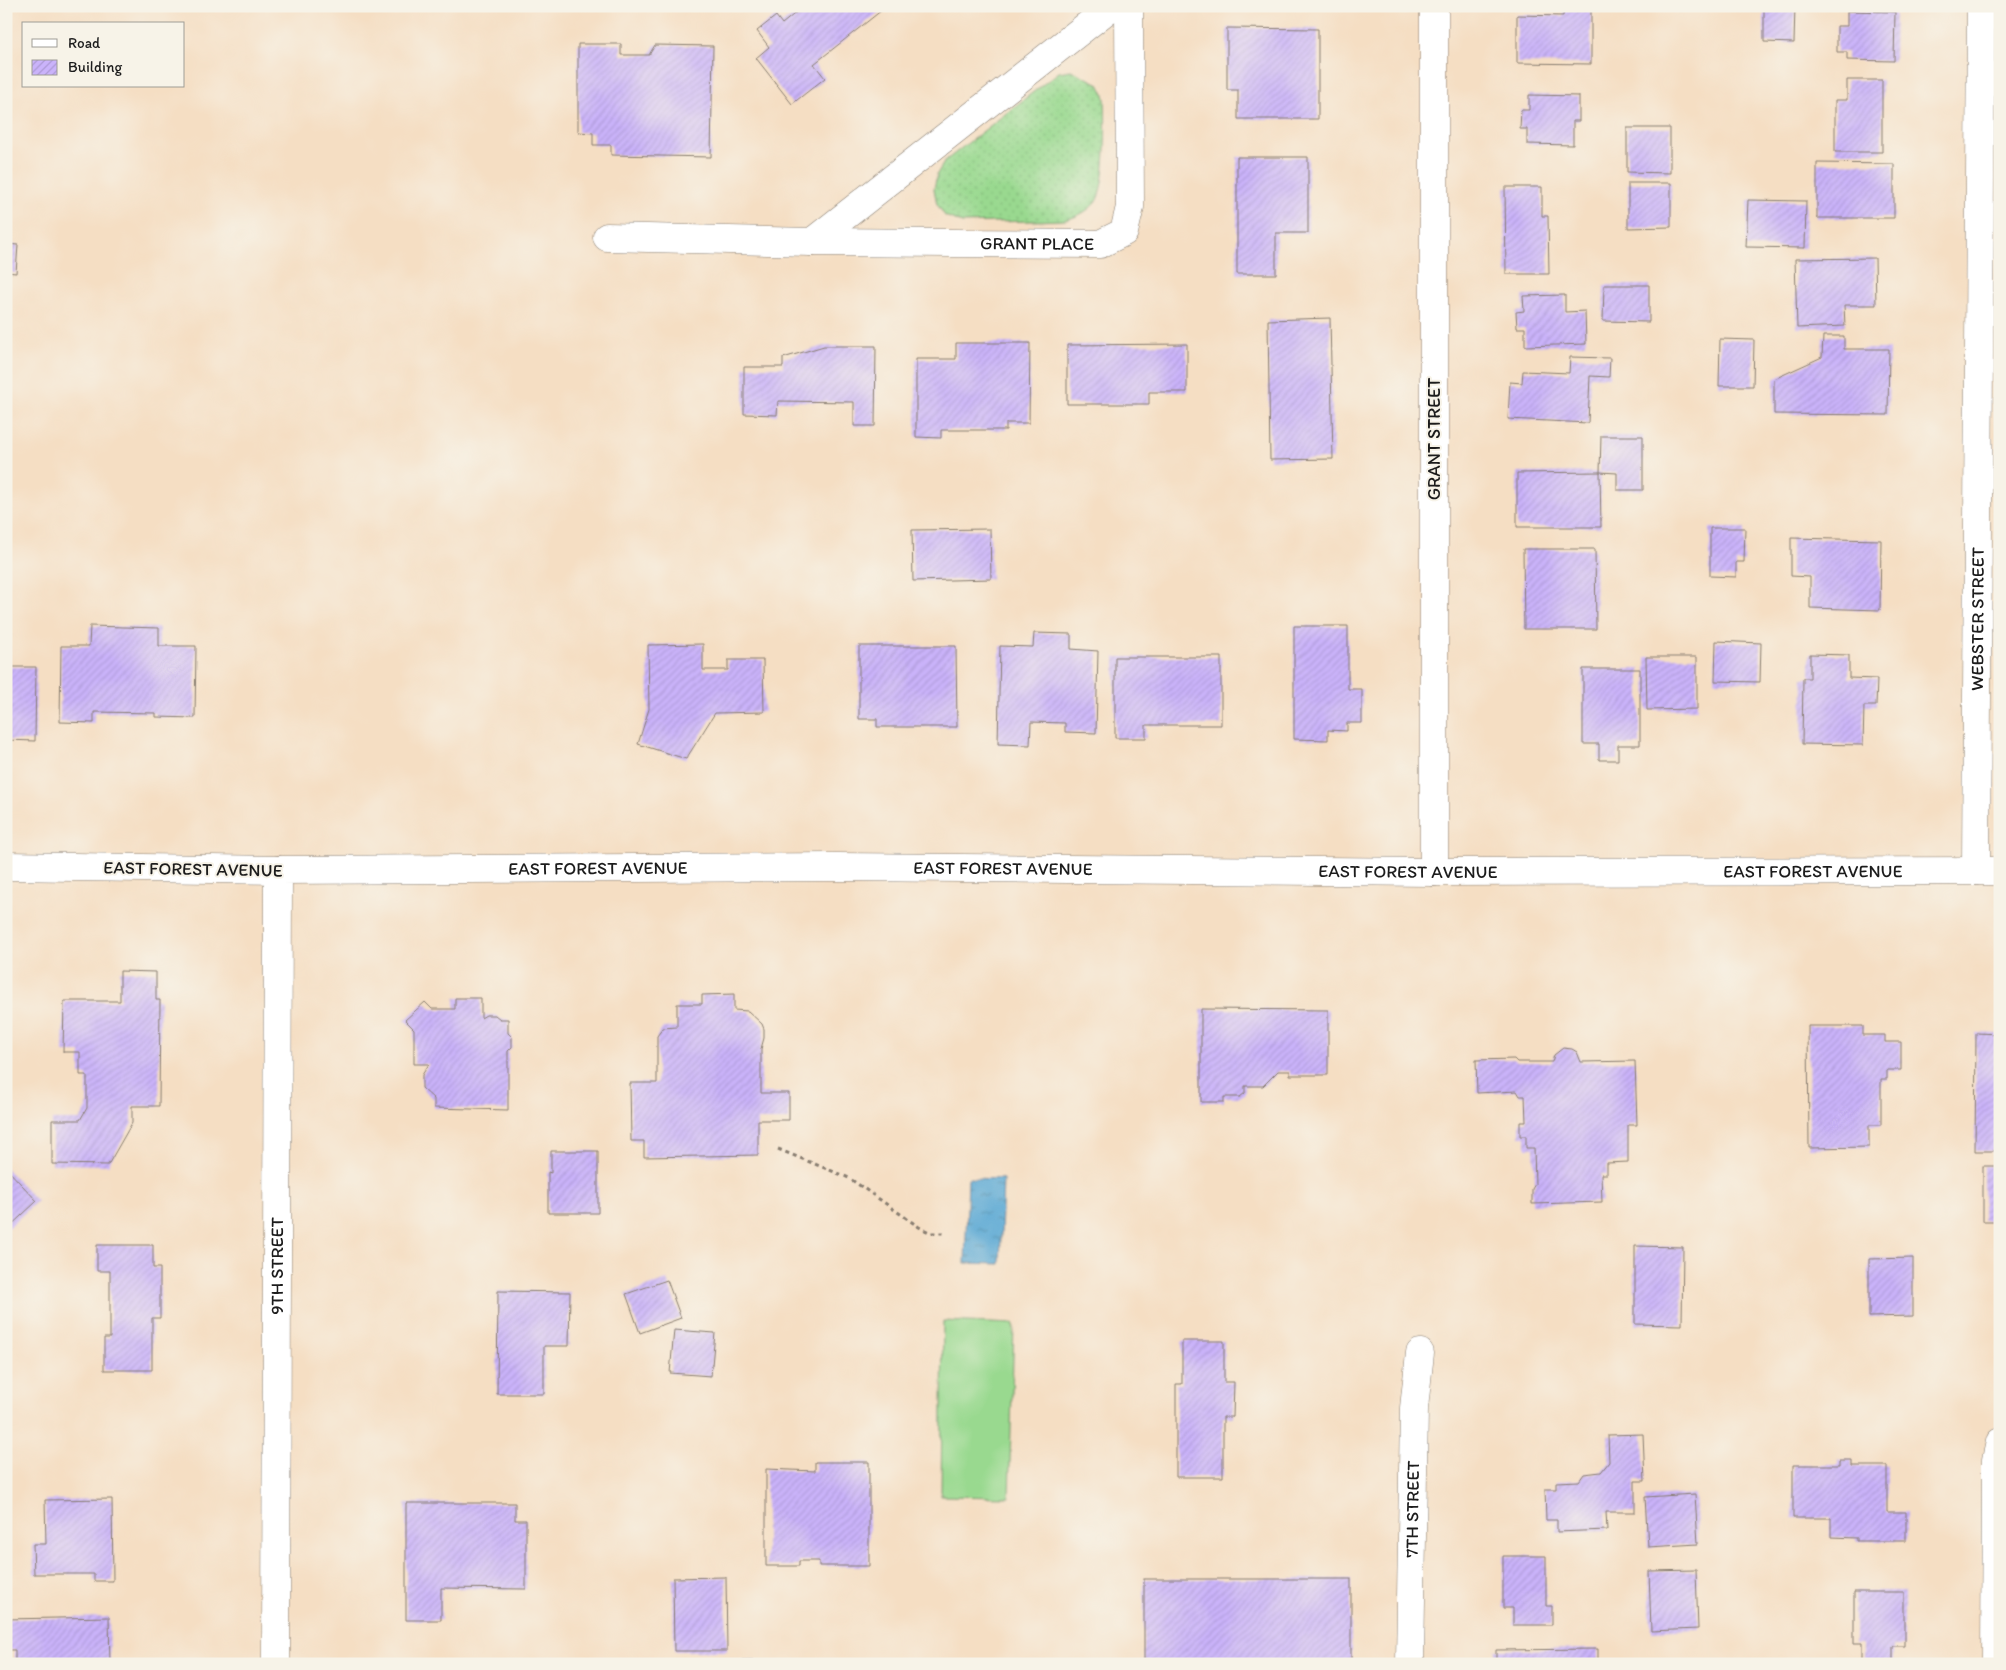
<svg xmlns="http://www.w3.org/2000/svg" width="2006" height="1670" font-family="Itim,sans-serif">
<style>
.grass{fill:url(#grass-dots);stroke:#5a7a56}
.garden{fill:#99d98f;stroke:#5a7a56}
.water{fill:url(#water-ripples);stroke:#3c6278}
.building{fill:url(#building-hatch)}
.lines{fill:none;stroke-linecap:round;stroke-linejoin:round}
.street-casing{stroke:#887d70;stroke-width:29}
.secondary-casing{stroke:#887d70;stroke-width:29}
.path{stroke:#887d70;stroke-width:3;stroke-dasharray:4 4;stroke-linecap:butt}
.street{stroke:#fff;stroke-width:28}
.secondary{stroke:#fff;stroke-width:28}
.labels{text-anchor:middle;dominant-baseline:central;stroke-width:4;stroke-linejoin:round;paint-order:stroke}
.street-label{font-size:18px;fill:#1c1c1c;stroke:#f7f3e8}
</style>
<defs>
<pattern id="grass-dots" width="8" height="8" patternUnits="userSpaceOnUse" patternTransform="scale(1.25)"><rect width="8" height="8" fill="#99d98f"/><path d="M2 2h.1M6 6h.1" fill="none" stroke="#83ba7b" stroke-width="1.8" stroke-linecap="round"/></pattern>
<pattern id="water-ripples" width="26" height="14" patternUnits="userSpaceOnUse" patternTransform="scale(1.25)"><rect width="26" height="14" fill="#5ba9d4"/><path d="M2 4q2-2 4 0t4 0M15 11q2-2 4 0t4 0" fill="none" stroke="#4a89ab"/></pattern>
<pattern id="building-hatch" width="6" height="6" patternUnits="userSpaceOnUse" patternTransform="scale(1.25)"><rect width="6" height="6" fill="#cab3fa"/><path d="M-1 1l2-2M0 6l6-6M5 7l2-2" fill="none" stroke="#ad99d6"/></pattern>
</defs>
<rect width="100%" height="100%" fill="#f7f3e8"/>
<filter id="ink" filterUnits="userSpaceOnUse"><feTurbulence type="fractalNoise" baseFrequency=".02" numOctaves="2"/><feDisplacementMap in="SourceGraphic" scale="10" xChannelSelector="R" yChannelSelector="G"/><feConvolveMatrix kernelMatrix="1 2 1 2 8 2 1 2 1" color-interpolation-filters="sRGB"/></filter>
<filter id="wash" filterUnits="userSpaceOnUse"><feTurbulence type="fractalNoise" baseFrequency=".0096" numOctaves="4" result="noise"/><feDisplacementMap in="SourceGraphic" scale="20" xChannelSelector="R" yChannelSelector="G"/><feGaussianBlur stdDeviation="1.12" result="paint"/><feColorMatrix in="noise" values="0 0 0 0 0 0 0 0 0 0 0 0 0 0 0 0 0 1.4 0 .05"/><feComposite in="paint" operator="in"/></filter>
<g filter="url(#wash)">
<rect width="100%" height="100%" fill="#f5dec3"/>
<path class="grass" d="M1071,70L1099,84C1101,88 1104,93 1105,98C1106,119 1107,188 1095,203C1087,212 1076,217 1065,220L962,223L945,216L937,204L934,189L937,174L945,161L1059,72Z"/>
<path class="garden" d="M943,1321L1014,1324L1009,1497L941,1496Z"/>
<path class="water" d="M968,1178L1003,1179L1000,1264L965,1263Z"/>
<g id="blocks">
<g class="building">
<path d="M804,6H887L814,64L825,78L792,104L756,58L769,47L757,31L776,16L782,24Z"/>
<path d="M1564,6H1591V64L1517,63V15L1563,16Z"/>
<path d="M1764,6H1795L1794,43L1764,42Z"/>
<path d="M1847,11L1895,12L1894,61L1847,60V52H1837V26H1847Z"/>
<path d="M1227,28L1318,29V119H1238V90H1227Z"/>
<path d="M578,44H621V55H649L655,45L713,46L711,157L611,155V145H593V133L578,132Z"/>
<path d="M1847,80H1882V152H1835V100H1847Z"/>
<path d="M1529,95L1579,96V121H1573V145L1527,144V129H1520L1521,110H1529Z"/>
<path d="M1627,128H1670V173L1627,172Z"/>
<path d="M1237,157H1308V233H1276V274H1237Z"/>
<path d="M1817,163L1894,164V218H1817Z"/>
<path d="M1628,183H1671V227L1628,228Z"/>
<path d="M1505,187H1542V216H1548L1549,274H1506Z"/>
<path d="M1748,200L1806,201L1805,248L1746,247Z"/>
<path d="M6,244L18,245L16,273L6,272Z"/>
<path d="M1875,258L1876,305H1844L1845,326L1797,328L1795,259Z"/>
<path d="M1604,285H1649V322L1603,321Z"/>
<path d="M1565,295V312L1585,311L1586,344L1525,346V328H1517L1516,312L1524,311L1523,296Z"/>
<path d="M1330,318L1333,459L1270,460L1268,320Z"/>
<path d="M1823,336H1844V349H1889L1888,415L1774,414V379L1822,357Z"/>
<path d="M1720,339L1754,340L1753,386H1719Z"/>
<path d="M956,343H1030L1029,423H1006V430H941V438L916,437V359H956Z"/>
<path d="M1187,344V392H1149V404H1067V345Z"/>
<path d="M824,346H876L875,426H854V402L778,401L777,415L744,414V367H783V358Z"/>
<path d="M1570,357L1610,358L1609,377L1590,376L1588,423L1508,419L1510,382L1522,383L1523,371L1569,373Z"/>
<path d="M1601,436H1643V490H1617V473L1600,472Z"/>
<path d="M1600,472L1601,527H1517V473Z"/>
<path d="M1710,528H1745L1744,562H1736V577L1710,576Z"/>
<path d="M990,529L991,579L913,581L912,530Z"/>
<path d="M1791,538L1881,540L1880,610L1810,608V577L1791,576Z"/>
<path d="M1523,549H1595L1596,629H1524Z"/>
<path d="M90,626L159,628V646H196L195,718L156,717V713L94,712V723L60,722L61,646H89Z"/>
<path d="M1294,626H1348V689H1362V723H1347V731L1328,730V740L1294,739Z"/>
<path d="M1034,633L1071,634V649L1098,651L1096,733L1065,732V723L1031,722L1030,745L998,744L1000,646L1033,647Z"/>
<path d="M1716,641L1761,643L1760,682L1715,681Z"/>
<path d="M703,644V670H728V660H763L764,712L715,713L686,759L638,744L649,709L648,645Z"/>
<path d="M859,646H956L957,727H877V719H859Z"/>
<path d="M1810,654L1849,655V678L1877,679L1876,706H1864L1863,745L1802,744L1803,678H1810Z"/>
<path d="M1115,657H1221V725H1146V738H1115Z"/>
<path d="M1646,657H1697V709L1647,710Z"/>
<path d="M6,667H36L35,741L6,740Z"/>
<path d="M1583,669H1640V745H1618V760H1599V744H1583Z"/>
<path d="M120,971L156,972V1000H160L159,1106H132V1123L108,1165L52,1164V1120H80L87,1108V1075H80V1052H63L64,1001H120Z"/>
<path d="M734,994V1010L748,1011L762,1024L764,1029V1038L761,1049V1093H789V1120H758V1155L644,1157V1141H631L630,1083H657V1036L663,1028L677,1027V1004H702V995Z"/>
<path d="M455,998H481V1018L486,1015H495L500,1019H508V1033L512,1037V1047L508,1051V1110L434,1108V1099L422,1088V1075L429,1064H414V1029L405,1020L425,1002L432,1009H455Z"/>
<path d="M1201,1009L1328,1010V1075H1290V1071H1278L1263,1086H1245V1093L1240,1097H1224V1102H1201Z"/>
<path d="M1808,1026H1863V1035H1885V1042H1901V1070H1887V1079H1881V1125H1869V1147L1809,1148Z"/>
<path d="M1976,1033L2000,1034V1151H1975Z"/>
<path d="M1563,1048L1572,1049L1577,1052L1581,1062L1635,1061L1637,1125H1628V1162L1607,1163V1174H1601L1602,1202L1532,1204V1189L1535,1184L1534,1148H1526V1136H1520V1122H1526L1525,1096H1520L1517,1091L1477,1093L1476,1060L1514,1059L1517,1062H1552L1554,1055Z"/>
<path d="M551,1151H598V1213H548V1172L551,1173Z"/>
<rect x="1983" y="1166" width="17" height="55"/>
<path d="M6,1168L37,1201L6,1230Z"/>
<path d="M97,1245H153V1268H160V1318H152V1370H104V1338H110V1271H97Z"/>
<path d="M1635,1246L1683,1247L1682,1325L1635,1324Z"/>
<path d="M1913,1258V1316L1869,1317V1259Z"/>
<path d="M667,1280L681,1318L640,1333L626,1294Z"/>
<path d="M498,1291L570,1292L569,1346H544V1394H497Z"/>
<path d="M674,1330L715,1333L711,1376L670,1373Z"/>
<path d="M1182,1341H1224V1382H1234L1233,1417H1223V1477H1176V1384H1182Z"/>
<path d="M1643,1434L1645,1481H1635V1512H1606L1607,1530L1557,1532V1520H1546L1545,1489H1556V1482L1579,1481L1584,1474L1601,1472L1609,1462L1608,1435Z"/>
<path d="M1839,1460H1852V1466H1887V1512H1906V1541H1857V1538L1831,1537V1518H1793V1465H1839Z"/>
<path d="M815,1462H869V1566H819V1561H799V1566H766V1469L815,1471Z"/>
<path d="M1695,1494L1698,1544L1648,1547L1645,1497Z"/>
<path d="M112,1499L113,1581H94V1574H34L33,1544H46L45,1500Z"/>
<path d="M406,1503H515V1520H526V1589L441,1588V1620H406Z"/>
<path d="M1503,1556H1546V1606H1552V1625H1513V1608H1503Z"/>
<path d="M1696,1570L1698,1629L1651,1631L1649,1571Z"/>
<path d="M726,1577L727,1651H674L673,1578Z"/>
<rect x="1144" y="1579" width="207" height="85"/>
<path d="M1854,1592H1904V1646H1893V1664H1862V1643H1854Z"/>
<path d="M109,1617L110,1664H15V1650H6V1619Z"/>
<path d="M1598,1649V1664H1496V1650Z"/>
<rect x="717" y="1661" width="38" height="3"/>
</g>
</g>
</g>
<g filter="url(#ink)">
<use href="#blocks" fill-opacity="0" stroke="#887d70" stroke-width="1"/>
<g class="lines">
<g class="street-casing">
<g id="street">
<path d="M1434,6V872"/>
<path d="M607,237L812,242L1112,6"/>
<path id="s1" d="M812,242L1100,244L1124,232L1130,207L1129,6"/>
<path d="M6,866L278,870"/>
<path id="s2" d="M1976,871L1981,6"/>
<path id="s3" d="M1410,1664L1414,1408L1420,1353"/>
<path d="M1995,1664L1996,1460L2000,1442"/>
</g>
</g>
<g class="secondary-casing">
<g id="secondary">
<path id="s4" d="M276,1664L278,870L837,867L1434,872L2000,871"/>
</g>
</g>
<path class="path" d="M778,1149L849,1178L919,1227L931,1233H945"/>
<use href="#street" class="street"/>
<use href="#secondary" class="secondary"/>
</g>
</g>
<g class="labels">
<g class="street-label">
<text stroke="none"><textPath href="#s1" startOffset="225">GRANT PLACE</textPath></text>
<text transform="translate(1434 439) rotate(-90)">GRANT STREET</text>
<text stroke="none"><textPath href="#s2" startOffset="252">WEBSTER STREET</textPath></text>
<text transform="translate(193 869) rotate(1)">EAST FOREST AVENUE</text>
<text stroke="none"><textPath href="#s4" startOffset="1114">EAST FOREST AVENUE</textPath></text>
<text stroke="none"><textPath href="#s4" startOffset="1519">EAST FOREST AVENUE</textPath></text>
<text stroke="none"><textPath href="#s4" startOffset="1924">EAST FOREST AVENUE</textPath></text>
<text stroke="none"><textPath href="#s4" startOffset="2329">EAST FOREST AVENUE</textPath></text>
<text stroke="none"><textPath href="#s4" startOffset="398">9TH STREET</textPath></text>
<text stroke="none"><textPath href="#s3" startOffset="155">7TH STREET</textPath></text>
</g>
</g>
<rect width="2006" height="1670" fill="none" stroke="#f7f3e8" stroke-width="25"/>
<rect x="22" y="22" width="162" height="65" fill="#f7f3e8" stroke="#9f9d96"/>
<rect x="32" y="39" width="25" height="8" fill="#ffffff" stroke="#9f9d96"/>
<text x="68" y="48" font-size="15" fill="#1c1c1c">Road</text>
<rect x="32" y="60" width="25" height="15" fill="url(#building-hatch)" stroke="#9f9d96"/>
<text x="68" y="72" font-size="15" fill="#1c1c1c">Building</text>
</svg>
